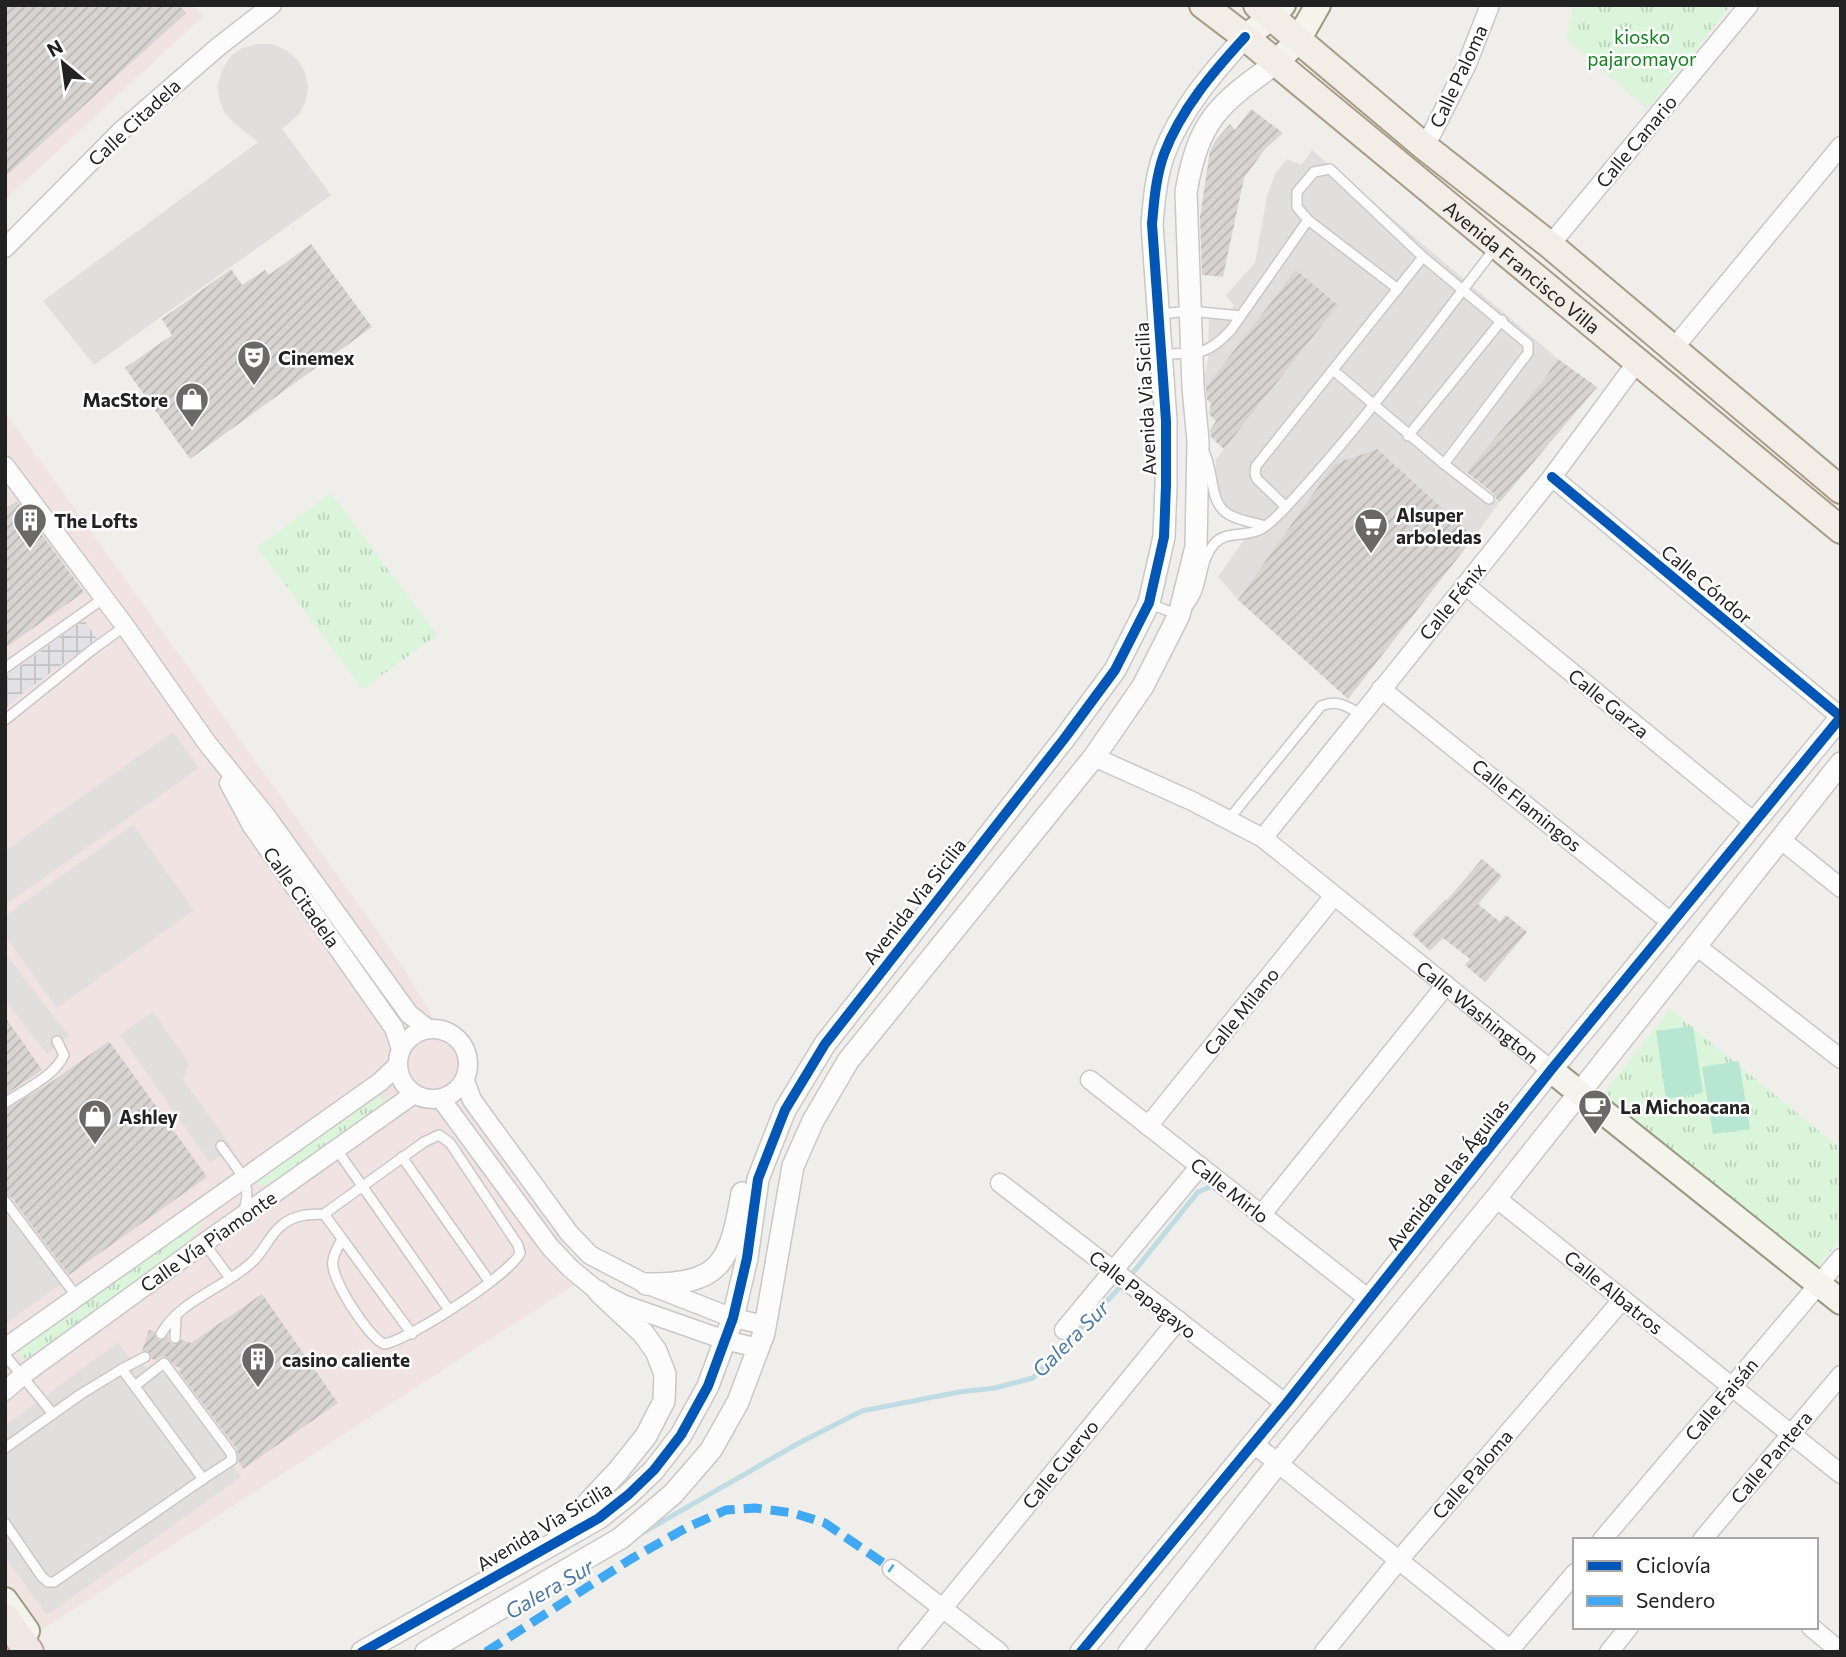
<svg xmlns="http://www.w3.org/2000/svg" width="1846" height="1657" font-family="Commissioner,sans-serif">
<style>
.commercial{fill:#f1e3e1}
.park{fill:url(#park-tufts)}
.pitch{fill:#b7e6d2}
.parking{fill:#e0dfde}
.plaza{fill:url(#plaza-grid)}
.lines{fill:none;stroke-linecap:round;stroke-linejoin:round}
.stream{stroke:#bfdbe3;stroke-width:5}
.building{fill:url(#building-hatch)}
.service-casing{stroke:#c9c8c7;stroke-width:12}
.minor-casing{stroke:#c9c8c7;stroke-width:21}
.tertiary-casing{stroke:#c9c8c7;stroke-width:24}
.secondary-casing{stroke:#999a82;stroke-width:28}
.primary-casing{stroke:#a79c86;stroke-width:30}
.trunk-casing{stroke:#c5a2ac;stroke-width:32}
.service{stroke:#fdfcfc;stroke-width:9}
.minor{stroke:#fdfcfc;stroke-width:18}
.tertiary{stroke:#fdfcfc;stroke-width:21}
.secondary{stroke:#f4f4ed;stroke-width:24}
.primary{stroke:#f3ede7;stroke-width:26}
.trunk{stroke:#f0e6e4;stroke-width:28}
.quiet{stroke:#3fa9f5;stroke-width:9;stroke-dasharray:18 9;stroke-linecap:butt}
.cycleway-casing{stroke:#fff;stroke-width:15}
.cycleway{stroke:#0057b8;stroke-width:10}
.labels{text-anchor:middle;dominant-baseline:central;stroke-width:5;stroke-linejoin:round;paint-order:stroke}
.park-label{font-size:19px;fill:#0c8416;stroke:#fff}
.street-label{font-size:19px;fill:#222;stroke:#fff}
.poi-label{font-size:19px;font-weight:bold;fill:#222;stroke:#fff;text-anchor:start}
.water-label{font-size:21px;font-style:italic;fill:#4a7aab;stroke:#fff}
</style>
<defs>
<pattern id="park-tufts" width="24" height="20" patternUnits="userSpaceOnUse" patternTransform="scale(1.75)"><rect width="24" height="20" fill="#daf5da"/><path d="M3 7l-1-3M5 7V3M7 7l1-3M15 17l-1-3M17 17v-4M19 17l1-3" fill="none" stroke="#bbd2bb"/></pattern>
<pattern id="plaza-grid" width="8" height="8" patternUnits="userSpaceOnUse" patternTransform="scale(1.75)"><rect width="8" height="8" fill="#e2e1e5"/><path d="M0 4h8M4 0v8" fill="none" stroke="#c2c1c4"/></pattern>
<pattern id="building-hatch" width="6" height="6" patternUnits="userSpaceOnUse" patternTransform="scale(1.75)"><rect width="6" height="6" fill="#d7d4d2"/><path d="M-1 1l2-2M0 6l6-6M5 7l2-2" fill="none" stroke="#b8b6b4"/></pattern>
</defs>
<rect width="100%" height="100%" fill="#f0eeeb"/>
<g class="commercial">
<path d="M5,5H193L203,16L5,200Z"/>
<path d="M5,412L404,968L585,1278L40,1631L5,1582Z"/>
</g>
<g class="park">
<path d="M1573,5H1731L1648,109L1567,40Z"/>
<path d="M331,493L437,635L363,689L257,547Z"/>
<path d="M1670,1009L1841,1149V1239L1816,1269L1601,1097Z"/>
<path d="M382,1095L386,1102L385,1105L280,1177L263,1186L257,1185L260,1176Z"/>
<path d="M206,1218L186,1245L76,1330L32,1356L22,1359L19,1353L25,1344Z"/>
</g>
<g class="pitch">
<path d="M1693,1026L1703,1093L1666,1099L1656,1031Z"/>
<path d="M1739,1061L1750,1129L1713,1134L1702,1067Z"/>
</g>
<g class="parking">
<path d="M257,44H272L286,50L297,59L305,72L308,87L306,101L299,114L282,129L331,195L94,365L43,301L258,142L234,123L224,112L219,98L218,84L222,70L230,57L242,48Z"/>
<path d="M1312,150L1558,359L1542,382L1464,474L1499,503L1474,537L1376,449L1334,464L1238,600L1218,577L1253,527L1234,522L1224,513L1215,487L1216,459L1338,305L1296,271L1201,394L1208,358L1209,316L1224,315L1234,306L1226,295L1255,263L1267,196L1275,174L1287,159L1301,165Z"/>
<path d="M173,732L199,768L5,905V851Z"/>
<path d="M133,825L194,910L57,1008L5,936V916Z"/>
<path d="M5,953L69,1036L47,1054L5,1000Z"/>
<path d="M153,1012L189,1063L183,1079L232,1148L210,1163L120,1035Z"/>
<path d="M5,1207L61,1284L5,1324Z"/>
<path d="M118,1342L131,1360L170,1377L241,1477L47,1615L5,1557V1426Z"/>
</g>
<path class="plaza" d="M84,620L97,639L13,700L5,710V677Z"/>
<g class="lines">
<path class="stream" d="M637,1536L799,1443L862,1411L959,1392L995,1388L1033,1378L1127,1280L1198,1192L1212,1186L1216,1188"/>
</g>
<g class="building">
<path d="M5,5H179L186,13L5,177Z"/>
<path d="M1251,109L1283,133L1265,149L1244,178L1223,277L1202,275L1200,217L1210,151L1215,141L1230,124L1235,130Z"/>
<path d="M311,244L372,327L190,459L125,368L172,335L162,319L231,269L242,285L265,270L269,275Z"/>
<path d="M1296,270L1338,305L1224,449L1211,437L1210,430L1216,421L1209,414L1211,403L1207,400L1206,387Z"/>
<path d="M1558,359L1597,387L1499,503L1493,493L1466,472L1542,382Z"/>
<path d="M1377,449L1474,537L1348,699L1238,600L1334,464Z"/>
<path d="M17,501L84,592L5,648V509Z"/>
<path d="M1482,859L1502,876L1478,904L1500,922L1506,915L1527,932L1485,982L1465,965L1470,959L1443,938L1430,951L1412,934L1446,899L1447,900Z"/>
<path d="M5,1017L42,1070L5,1095Z"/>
<path d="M109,1041L207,1177L69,1275L11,1197L5,1194V1110L50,1083Z"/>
<path d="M262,1294L338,1403L243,1469L239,1462L237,1449L179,1372L181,1368L175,1366L167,1357L162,1356L156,1360L152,1359L149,1352L142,1351L149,1330L155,1332V1338L160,1341L168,1336L169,1342L174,1345L182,1340L191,1343Z"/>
</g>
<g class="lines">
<g class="service-casing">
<g id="service">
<path d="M1159,314L1191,311L1240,316"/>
<path d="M1162,354C1196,353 1206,357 1231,330L1308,220"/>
<path d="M1333,370L1444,464L1528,353V344L1423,257L1330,169L1314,172L1297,192V207L1308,220L1398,289"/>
<path d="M1408,436L1502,320"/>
<path d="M1203,450C1215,470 1208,502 1228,514C1239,521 1253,522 1265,526"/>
<path d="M1444,464L1489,499"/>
<path d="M1286,507L1257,479L1255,474L1256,466L1423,257"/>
<path d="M1150,604L1179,615C1208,591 1195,567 1214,544C1225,531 1244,537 1259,530C1269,526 1279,514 1287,506C1362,425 1428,335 1495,248"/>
<path d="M5,668L104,598"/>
<path d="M5,720L92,650L125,626"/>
<path d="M1229,819L1321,706C1337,699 1346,706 1361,714"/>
<path d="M5,1103C24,1090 55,1076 64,1055L57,1041"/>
<path d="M221,1146C237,1169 255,1183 243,1212"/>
<path d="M337,1150L449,1310"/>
<path d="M402,1157L489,1281"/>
<path d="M5,1201L77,1297"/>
<path d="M324,1214L412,1334"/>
<path d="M204,1243L230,1278"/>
<path d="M161,1334C180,1300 224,1288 251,1263C264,1252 269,1235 282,1225C294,1215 309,1214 324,1214L424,1142L439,1135L450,1143L518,1245L520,1253C511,1274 407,1341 384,1344C368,1337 329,1277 333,1260C334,1253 339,1245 342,1239"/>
<path d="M175,1338L176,1315"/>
<path d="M5,1355L53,1414"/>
<path d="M122,1369L145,1357"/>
<path d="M136,1385L164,1363L231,1453L232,1460L203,1479"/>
<path d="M5,1448L81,1394L122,1369L203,1479L54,1582H48L42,1577L5,1523"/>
</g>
</g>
<g class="minor-casing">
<g id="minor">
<path d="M1425,147L1467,64L1490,5"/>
<path d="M1550,245L1749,5"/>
<path d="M5,248L121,131L218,47L272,5"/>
<path d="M1673,349L1841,146"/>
<path d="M5,466L125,626L207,743L266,816L409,1014L428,1029"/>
<path d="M1552,477L1841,717"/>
<path d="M1465,585L1754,822"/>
<path d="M1381,689L1672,923"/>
<path id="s1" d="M1094,757L1192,801L1263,838L1551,1070"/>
<path d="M229,783L252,826L394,1028L401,1049"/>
<path d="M1263,838L1552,477L1637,362"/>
<path d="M1780,839L1841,888"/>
<path d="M1695,945L1841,1059"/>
<circle cx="433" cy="1064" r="35"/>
<path d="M1090,1080L1370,1300"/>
<path d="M465,1081L472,1100L569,1233L590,1255L646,1284L733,1318L765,1325"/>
<path d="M441,1099L550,1247L571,1269L599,1292L625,1305L725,1340L758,1348"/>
<path d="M1148,1126L1334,896"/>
<path d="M1000,1183L1286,1404"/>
<path d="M1496,1198L1841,1474"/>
<path d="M1261,1215L1446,985"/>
<path d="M1064,1330L1200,1166"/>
<path d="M5,1348L380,1082L398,1065"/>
<path d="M5,1391L23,1375L204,1243L414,1094"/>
<path d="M1254,1444L1513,1652"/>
<path d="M1602,1540L1841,1258"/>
<path d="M1702,1540L1841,1375"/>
<path d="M892,1569L999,1652"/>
<path d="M1811,1627L1841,1652"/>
<path d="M907,1652L1178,1320"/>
<path d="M1324,1652L1399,1560L1623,1299"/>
<path d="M1508,1652L1575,1573"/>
<path d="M1609,1652L1629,1627"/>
</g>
</g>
<g class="tertiary-casing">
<g id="tertiary">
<path d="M646,1284C722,1285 730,1262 742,1193"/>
<path d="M558,1535L618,1471L646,1436L664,1401L665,1374L656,1351L643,1333L599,1292"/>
<path d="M362,1652L599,1518L628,1495L654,1470L681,1435L708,1386L733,1318L747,1258L758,1179L785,1110L825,1044L1064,739L1115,670L1149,603L1164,537L1166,485V421L1152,224C1154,201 1156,176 1164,154C1181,109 1213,72 1245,37"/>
<path d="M426,1652L621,1538L673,1494L711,1450L738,1402L764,1333L793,1166L813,1121L848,1061L1094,757L1143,686L1179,615L1196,547L1198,441L1193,387L1186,192C1199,119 1218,105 1276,63"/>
<path d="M1081,1652L1286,1404L1551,1070L1841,717"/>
<path d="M1129,1652L1278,1463L1496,1198L1841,763"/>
</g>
</g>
<g class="secondary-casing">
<g id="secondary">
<path d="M1245,37L1272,17L1283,5"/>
<path d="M1276,63L1298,40L1318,5"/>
<path d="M1551,1070L1841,1302"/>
<path d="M5,1600L27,1631"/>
</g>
</g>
<g class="primary-casing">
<g id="primary">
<path id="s2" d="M1203,5L1245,37L1841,530"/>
<path d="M1257,5L1425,147L1550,245L1841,490"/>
</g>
</g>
<g class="trunk-casing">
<path id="trunk" d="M5,1618L29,1652"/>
</g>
<use href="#service" class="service"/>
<use href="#minor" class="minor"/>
<use href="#tertiary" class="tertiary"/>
<use href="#secondary" class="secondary"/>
<use href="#primary" class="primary"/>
<use href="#trunk" class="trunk"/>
<path class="quiet" d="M486,1652L631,1559L686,1528L726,1510L755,1508L793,1513L825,1523L892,1569"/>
<g class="cycleway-casing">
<g id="cycleway">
<path d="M362,1652L599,1518L628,1495L654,1470L681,1435L708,1386L733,1318L747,1258L758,1179L785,1110L825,1044L1064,739L1115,670L1149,603L1164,537L1166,485V421L1152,224C1154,201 1156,176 1164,154C1181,109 1213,72 1245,37"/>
<path d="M1081,1652L1286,1404L1551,1070L1841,717L1552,477"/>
</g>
</g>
<use href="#cycleway" class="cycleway"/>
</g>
<defs>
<g id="theatre-pin" transform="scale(1.75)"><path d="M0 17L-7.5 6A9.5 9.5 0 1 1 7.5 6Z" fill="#6a6968" stroke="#fff"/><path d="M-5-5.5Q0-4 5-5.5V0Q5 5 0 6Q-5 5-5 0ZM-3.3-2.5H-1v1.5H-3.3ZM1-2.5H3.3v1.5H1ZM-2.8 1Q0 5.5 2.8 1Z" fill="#fff"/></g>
<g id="shop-pin" transform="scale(1.75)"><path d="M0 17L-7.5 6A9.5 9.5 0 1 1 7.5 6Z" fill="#6a6968" stroke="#fff"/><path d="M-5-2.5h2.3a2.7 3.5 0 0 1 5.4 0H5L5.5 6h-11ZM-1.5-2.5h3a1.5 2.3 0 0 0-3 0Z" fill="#fff"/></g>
<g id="building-pin" transform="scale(1.75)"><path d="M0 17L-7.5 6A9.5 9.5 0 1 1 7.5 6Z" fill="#6a6968" stroke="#fff"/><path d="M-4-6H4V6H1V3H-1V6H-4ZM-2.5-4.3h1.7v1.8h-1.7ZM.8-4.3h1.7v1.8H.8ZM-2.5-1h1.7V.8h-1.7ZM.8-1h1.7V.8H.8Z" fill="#fff"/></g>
<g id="supermarket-pin" transform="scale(1.75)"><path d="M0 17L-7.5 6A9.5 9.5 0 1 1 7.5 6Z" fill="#6a6968" stroke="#fff"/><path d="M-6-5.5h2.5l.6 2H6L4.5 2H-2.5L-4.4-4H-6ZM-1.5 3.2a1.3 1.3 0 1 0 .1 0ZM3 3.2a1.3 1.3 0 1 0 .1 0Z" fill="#fff"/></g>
<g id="cafe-pin" transform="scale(1.75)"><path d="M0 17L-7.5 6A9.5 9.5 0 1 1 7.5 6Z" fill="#6a6968" stroke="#fff"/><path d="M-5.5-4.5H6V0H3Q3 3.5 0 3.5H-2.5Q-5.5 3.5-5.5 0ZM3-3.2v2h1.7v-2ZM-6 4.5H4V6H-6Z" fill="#fff"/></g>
</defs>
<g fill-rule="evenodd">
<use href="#theatre-pin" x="254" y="357"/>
<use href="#shop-pin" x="192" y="399"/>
<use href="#building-pin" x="30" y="520"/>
<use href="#supermarket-pin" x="1371" y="525"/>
<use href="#cafe-pin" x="1595" y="1106"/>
<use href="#shop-pin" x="95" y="1116"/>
<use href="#building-pin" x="258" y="1359"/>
</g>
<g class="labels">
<g class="park-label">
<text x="1642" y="36">kiosko<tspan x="1642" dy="22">pajaromayor</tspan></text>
</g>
<g class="street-label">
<text transform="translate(1458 76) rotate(-65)">Calle Paloma</text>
<text transform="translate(134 122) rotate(-43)">Calle Citadela</text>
<text transform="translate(1636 141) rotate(-50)">Calle Canario</text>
<text stroke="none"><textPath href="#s2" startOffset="413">Avenida Francisco Villa</textPath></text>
<text transform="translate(1145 399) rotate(-93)">Avenida Via Sicilia</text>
<text transform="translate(1707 584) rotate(40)">Calle Cóndor</text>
<text transform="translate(1452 601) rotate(-51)">Calle Fénix</text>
<text transform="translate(1609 703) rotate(39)">Calle Garza</text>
<text transform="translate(1527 805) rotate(39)">Calle Flamingos</text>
<text transform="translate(302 897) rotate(55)">Calle Citadela</text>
<text transform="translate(914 901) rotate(-52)">Avenida Via Sicilia</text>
<text transform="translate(1241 1011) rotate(-51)">Calle Milano</text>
<text stroke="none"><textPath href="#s1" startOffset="464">Calle Washington</textPath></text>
<text transform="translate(1447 1174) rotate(-52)">Avenida de las Águilas</text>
<text transform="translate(1230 1190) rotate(38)">Calle Mirlo</text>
<text transform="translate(208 1241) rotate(-35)">Calle Vía Piamonte</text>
<text transform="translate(1614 1292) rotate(39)">Calle Albatros</text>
<text transform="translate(1143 1294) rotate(38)">Calle Papagayo</text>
<text transform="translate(1721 1399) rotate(-50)">Calle Faisán</text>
<text transform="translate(1771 1457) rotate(-50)">Calle Pantera</text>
<text transform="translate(1060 1464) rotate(-51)">Calle Cuervo</text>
<text transform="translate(1472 1474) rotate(-49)">Calle Paloma</text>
<text transform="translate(544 1526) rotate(-31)">Avenida Via Sicilia</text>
</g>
<g class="poi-label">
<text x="278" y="357">Cinemex</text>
<text x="168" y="399" text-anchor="end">MacStore</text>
<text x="1396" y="514">Alsuper<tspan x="1396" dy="22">arboledas</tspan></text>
<text x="54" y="520">The Lofts</text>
<text x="1620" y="1106">La Michoacana</text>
<text x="119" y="1116">Ashley</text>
<text x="282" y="1359">casino caliente</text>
</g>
<g class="water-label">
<text transform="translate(1070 1338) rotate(-45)">Galera Sur</text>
<text transform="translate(549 1588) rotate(-30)">Galera Sur</text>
</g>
</g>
<rect width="1846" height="1657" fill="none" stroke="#222222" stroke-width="14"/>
<rect x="1573" y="1538" width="245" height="91" fill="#ffffff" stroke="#a7a7a7" stroke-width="2"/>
<rect x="1587" y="1561" width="35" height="10" fill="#0057b8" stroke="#a7a7a7" stroke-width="2"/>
<text x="1636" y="1573" font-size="21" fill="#222222">Ciclovía</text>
<rect x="1587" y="1596" width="35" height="10" fill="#3fa9f5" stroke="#a7a7a7" stroke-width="2"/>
<text x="1636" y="1608" font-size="21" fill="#222222">Sendero</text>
<g transform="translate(63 63) rotate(331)" stroke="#ffffff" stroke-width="5" paint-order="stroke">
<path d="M0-5L12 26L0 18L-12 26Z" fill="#222222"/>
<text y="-10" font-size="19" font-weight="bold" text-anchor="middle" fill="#222222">N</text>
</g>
</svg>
